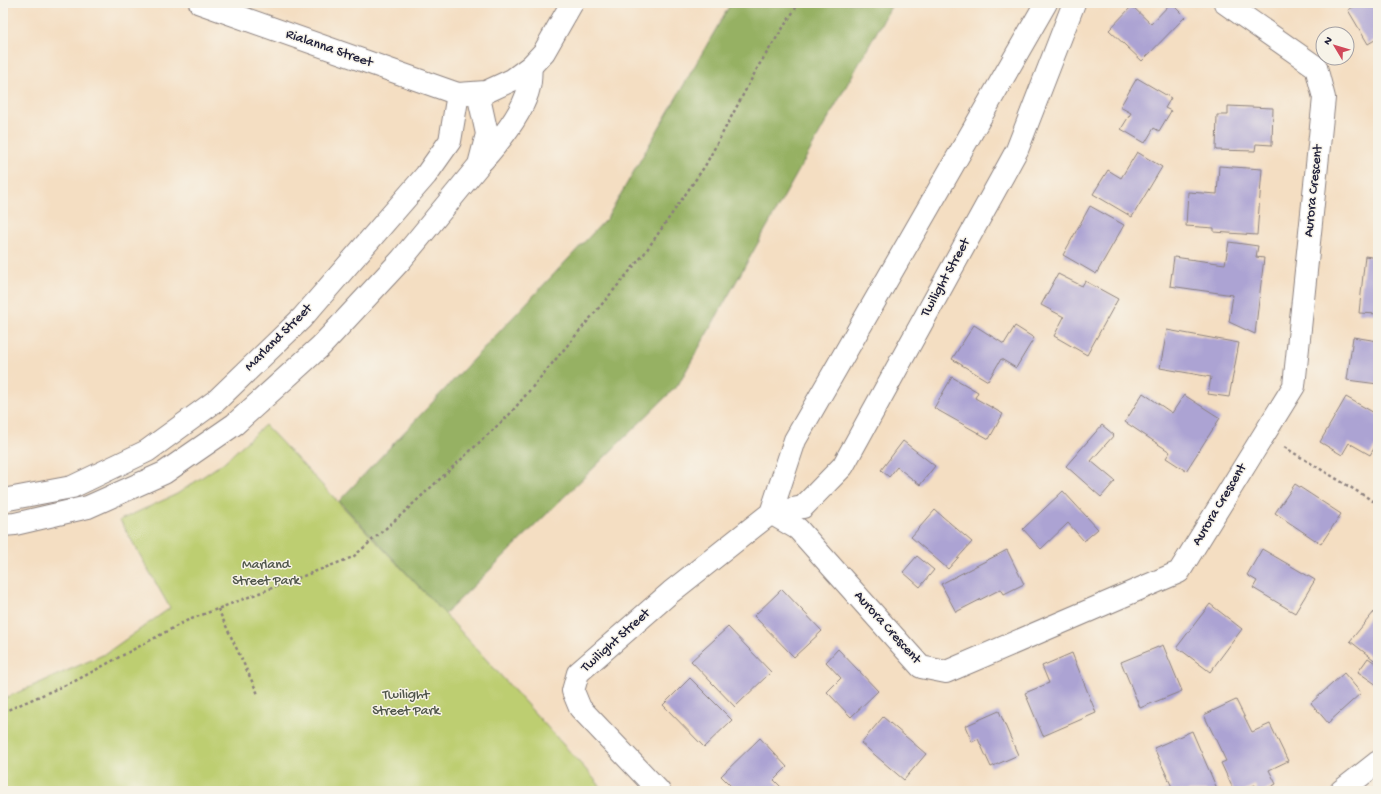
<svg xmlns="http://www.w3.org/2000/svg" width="1381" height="794" font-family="'Gochi Hand',sans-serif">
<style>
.green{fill:#bdce71;stroke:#707856}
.forest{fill:#96b163;stroke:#5c6a4f}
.building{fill:#aca3d3}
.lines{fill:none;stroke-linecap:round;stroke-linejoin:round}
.minor-casing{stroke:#8b807e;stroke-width:24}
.path{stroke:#8b807e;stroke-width:2.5;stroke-dasharray:3 3;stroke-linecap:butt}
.minor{stroke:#fff;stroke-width:22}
.labels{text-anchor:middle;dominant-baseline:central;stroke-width:3;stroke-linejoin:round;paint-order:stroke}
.street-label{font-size:14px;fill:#22223b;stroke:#f7f3e8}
.park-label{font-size:14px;fill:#50564b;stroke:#f7f3e8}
</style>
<rect width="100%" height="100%" fill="#f7f3e8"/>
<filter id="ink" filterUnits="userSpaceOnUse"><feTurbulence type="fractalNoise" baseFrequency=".025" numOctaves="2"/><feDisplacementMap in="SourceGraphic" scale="8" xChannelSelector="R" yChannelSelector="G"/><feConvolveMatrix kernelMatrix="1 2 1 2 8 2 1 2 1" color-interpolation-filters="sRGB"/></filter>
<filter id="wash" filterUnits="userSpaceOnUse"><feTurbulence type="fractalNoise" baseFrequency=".012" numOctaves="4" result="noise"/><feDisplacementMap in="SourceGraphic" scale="16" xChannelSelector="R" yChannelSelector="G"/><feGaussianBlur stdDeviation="0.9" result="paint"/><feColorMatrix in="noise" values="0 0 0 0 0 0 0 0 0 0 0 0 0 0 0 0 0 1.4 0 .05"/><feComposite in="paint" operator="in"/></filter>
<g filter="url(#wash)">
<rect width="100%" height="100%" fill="#f4dec2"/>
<path class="green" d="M265,425L445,614L589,773L601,787L602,791H3V699L105,654L170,608L120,520L177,494L223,463Z"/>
<path class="forest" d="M731,3H893L678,385L445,614L339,501L607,218Z"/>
<g id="blocks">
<g class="building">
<path d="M1171,3L1185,17L1142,61L1109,30L1132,6L1151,24Z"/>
<path d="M1361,3H1378V38L1368,44L1348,10Z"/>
<path d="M1137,78L1171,98L1165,108L1171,111L1159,131L1154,128L1145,143L1121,129L1131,113L1120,107Z"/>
<path d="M1228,106L1273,108L1272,145L1256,144L1255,151L1216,150L1217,115H1228Z"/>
<path d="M1137,152L1162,167L1132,217L1093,194L1108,170L1121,178Z"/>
<path d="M1219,166L1262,169L1257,235L1214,232V228L1186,226L1188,192L1217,194Z"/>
<path d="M1090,206L1124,225L1096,274L1063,255Z"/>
<path d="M1377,207H1378V222H1375Z"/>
<path d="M1229,242L1258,246L1256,257L1264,258L1255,334L1229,322L1233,295L1170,286L1174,257L1225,264Z"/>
<path d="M1365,256L1378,258V314L1359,313Z"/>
<path d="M1058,274L1082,286L1085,281L1118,299L1087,355L1054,336L1064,317L1041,305Z"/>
<path d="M974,325L1004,344L1015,326L1034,338L1016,368L1001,359L988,381L952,359Z"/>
<path d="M1167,330L1239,343L1229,397L1208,394L1211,377L1160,368Z"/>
<path d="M1353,337L1378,341V384L1347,380Z"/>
<path d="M952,377L978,392L975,398L1003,414L989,439L934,408Z"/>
<path d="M1143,393L1172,413L1184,395L1220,418L1186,471L1166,458L1170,452L1125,422Z"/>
<path d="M1346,397L1378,415V442L1370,455L1349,443L1342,455L1320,442Z"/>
<path d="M1102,425L1114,435L1091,461L1115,481L1101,497L1066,466Z"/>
<path d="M903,441L935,466L920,485L897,467L889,477L881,470Z"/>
<path d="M1295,484L1341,514L1321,544L1275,513Z"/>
<path d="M1063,491L1098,529L1084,541L1068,523L1041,549L1023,529Z"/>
<path d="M935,510L972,542L948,569L911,537Z"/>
<path d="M1262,549L1315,580L1295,613L1253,588L1257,581L1247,575Z"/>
<path d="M1007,550L1024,584L1004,594L1001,589L956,612L941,584Z"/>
<path d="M917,556L934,570L920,587L903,572Z"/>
<path d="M782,589L822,631L794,657L754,616Z"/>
<path d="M1210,604L1242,629L1210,672L1177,647Z"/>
<path d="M1374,612L1378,615V663L1350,641Z"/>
<path d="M728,627L771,672L735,707L691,661Z"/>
<path d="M1163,645L1182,691L1140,708L1121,662Z"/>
<path d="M838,649L878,691L851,717L827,692L841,678L826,662Z"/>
<path d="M1072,653L1096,713L1043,736L1025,693L1049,683L1042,666Z"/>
<path d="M1368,658L1378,665V684L1377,685L1358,672Z"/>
<path d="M1344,673L1361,693L1328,723L1311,703Z"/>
<path d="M690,678L732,720L704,747L663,705Z"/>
<path d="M1236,700L1252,732L1270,724L1288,761L1269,770L1276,784L1263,791H1257L1255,785L1243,791H1234L1221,763L1226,761L1204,715Z"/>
<path d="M999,711L1018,755L991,767L978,739L972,742L965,726Z"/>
<path d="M883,717L926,754L904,780L861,743Z"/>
<path d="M1192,731L1218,791H1163L1172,787L1154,748Z"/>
<path d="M760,738L787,767L774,780L785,791H736L721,776Z"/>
</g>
</g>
</g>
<g filter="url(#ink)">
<use href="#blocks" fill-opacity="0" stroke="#8b807e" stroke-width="1"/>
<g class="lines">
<g class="minor-casing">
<g id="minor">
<path d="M200,3L458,94L486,92L512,80L531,66L544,52L572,3"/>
<path d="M483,160C499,142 524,111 529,87C531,81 530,73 531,66"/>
<path d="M3,500L72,487L147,451L217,400L302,318L426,175L450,141L458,94"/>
<path d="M771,513L798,529L921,667L946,672L1179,572L1294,386L1324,98L1316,67L1225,3"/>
<path d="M771,513L803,507L843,466L1017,150L1074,3"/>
<path d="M3,525L15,524L88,507L164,473L235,424L321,346L401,260L479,165L487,134L478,93"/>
<path d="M659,791L580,708L573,691L578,673L671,592L771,513L795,440L1046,3"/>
<path d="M1341,791L1378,762"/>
</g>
</g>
<g class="path">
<path d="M1284,447L1378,504"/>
<path d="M218,609L258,694"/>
<path d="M3,712L77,680L186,621L353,557L401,515L509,415L644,254L705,166L759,65L799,3"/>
</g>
<use href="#minor" class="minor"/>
</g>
</g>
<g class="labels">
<g class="street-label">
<text transform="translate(329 49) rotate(19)">Rialanna Street</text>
<text transform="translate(1314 191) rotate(-84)">Aurora Crescent</text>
<text transform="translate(946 278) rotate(-61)">Twilight Street</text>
<text transform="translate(279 338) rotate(-45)">Marland Street</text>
<text transform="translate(1220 505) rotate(-59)">Aurora Crescent</text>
<text transform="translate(887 628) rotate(48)">Aurora Crescent</text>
<text transform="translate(616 641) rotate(-42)">Twilight Street</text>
</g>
<g class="park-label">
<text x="266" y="565">Marland<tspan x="266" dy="16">Street Park</tspan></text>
<text x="406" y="695">Twilight<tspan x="406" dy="16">Street Park</tspan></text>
</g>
</g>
<rect width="1381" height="794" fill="none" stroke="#f7f3e8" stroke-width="16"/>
<g transform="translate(1335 46) rotate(308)"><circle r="19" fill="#f7f3e8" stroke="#a29fa3"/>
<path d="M0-3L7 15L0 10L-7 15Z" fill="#d1495b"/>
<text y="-6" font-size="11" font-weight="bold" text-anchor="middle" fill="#22223b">N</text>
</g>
</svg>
